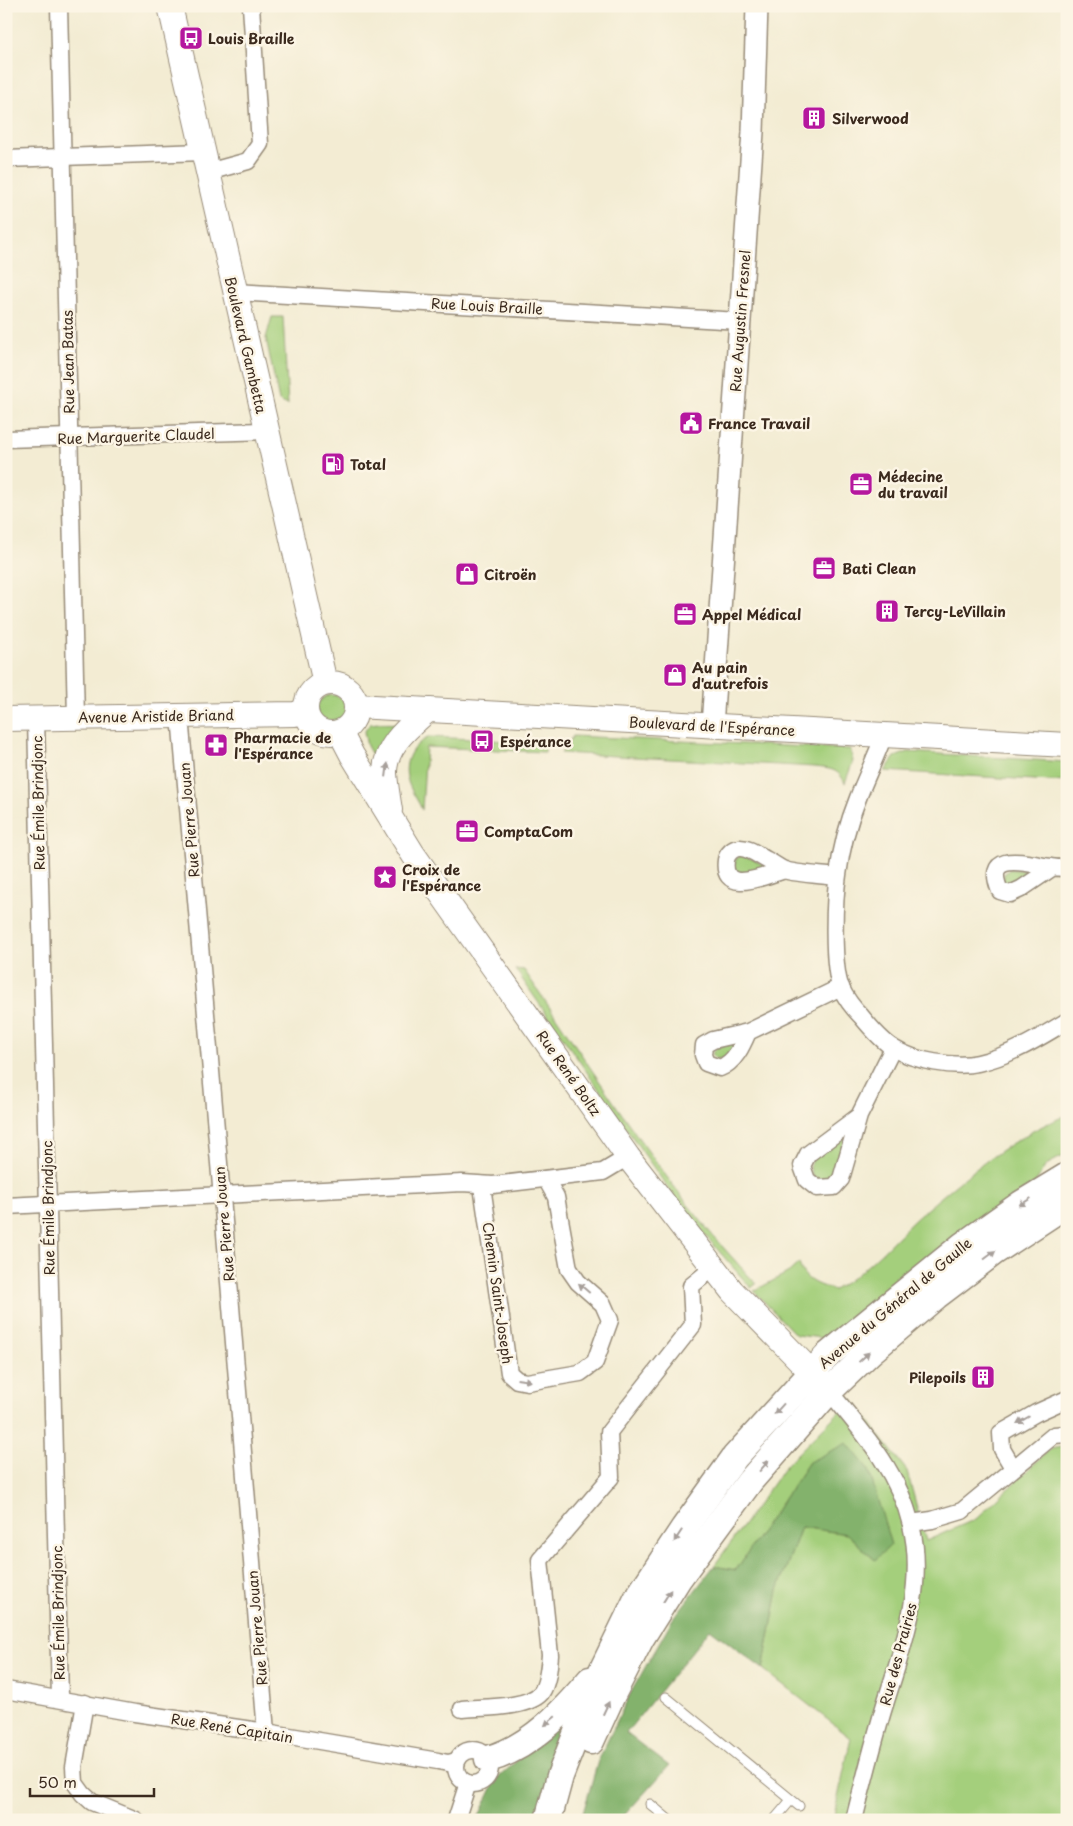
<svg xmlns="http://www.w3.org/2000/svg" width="1073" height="1826" font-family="'Playpen Sans',sans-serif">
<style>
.green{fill:#a4cf7c;stroke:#707c4d}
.forest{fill:#83b26c;stroke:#5f6e45}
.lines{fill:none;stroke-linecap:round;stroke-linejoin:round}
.service-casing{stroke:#978b78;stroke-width:11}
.minor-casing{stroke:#978b78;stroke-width:19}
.tertiary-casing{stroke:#978b78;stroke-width:24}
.secondary-casing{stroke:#978b78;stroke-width:26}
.primary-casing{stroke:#978b78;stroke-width:29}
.service{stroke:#fff;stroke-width:9}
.minor{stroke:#fff;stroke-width:16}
.tertiary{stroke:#fff;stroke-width:21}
.secondary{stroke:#fff;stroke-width:24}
.primary{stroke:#fff;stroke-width:26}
.oneway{fill:#a79f9a}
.labels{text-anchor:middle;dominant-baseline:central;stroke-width:5;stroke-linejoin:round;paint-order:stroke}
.poi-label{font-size:14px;font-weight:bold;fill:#3b2a1e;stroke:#fcf5e5;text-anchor:start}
.street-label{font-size:14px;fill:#3b2a1e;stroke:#fcf5e5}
</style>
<rect width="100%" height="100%" fill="#fcf5e5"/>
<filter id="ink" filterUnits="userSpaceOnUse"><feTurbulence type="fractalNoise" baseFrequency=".02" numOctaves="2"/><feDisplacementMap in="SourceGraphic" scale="10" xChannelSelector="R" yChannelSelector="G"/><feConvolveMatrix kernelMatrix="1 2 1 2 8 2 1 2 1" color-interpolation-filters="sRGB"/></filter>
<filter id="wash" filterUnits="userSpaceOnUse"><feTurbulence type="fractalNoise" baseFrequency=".0096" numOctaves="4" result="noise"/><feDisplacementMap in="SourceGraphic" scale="20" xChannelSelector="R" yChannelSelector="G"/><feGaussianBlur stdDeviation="1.12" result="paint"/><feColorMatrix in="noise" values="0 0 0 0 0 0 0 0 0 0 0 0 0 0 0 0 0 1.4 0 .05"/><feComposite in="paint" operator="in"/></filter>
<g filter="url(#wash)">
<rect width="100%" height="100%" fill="#f3ecd3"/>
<g class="green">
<path d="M272,317H283L288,405L279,401L266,338Z"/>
<circle cx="332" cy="710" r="15"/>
<path d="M379,723L401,724L378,765L367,746L364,732L370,724Z"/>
<path d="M573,736L850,749L853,761L845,783C838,768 830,769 815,767L561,753Z"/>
<path d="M430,737L473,739V744L490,745V740L545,743V752L426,747L422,810C419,802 414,796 411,789C400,767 409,745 430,737Z"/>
<path d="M908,752L1067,762V782L885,771L895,757Z"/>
<path d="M741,855L755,860L765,866L751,873L738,874L733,868L736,859Z"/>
<path d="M1010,869L1034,872L1010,887L1003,882L1004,874Z"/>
<path d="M515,969L524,970C585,1058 645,1154 713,1236C727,1252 742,1268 756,1284L751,1288L710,1241L672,1194Z"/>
<path d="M738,1041L726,1058L716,1059L712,1054L717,1047Z"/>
<path d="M1067,1115V1154L1046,1165L1034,1185L844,1328L823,1338L796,1335L754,1291L789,1272L799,1263C803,1281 818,1285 834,1290C871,1269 896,1235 928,1208C959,1182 991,1155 1026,1135C1039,1127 1053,1121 1067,1115Z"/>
<path d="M842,1138L845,1139L837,1172L831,1181L819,1180L812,1176L810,1167L813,1159Z"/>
<path d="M852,1399L907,1471L926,1541L976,1519L1050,1449L1067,1446V1820H833L851,1738L763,1669L778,1590L801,1527L847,1534L875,1560L809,1462L736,1570L714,1566L787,1464Z"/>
</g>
<g class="forest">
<path d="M847,1443L869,1470L891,1545L875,1560L847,1534L801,1527L778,1590L763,1669L710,1629L626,1733L669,1766L620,1820H581L598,1761L630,1694L672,1620L714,1566L736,1570L809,1462Z"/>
<path d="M559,1721L567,1723L539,1820H477L496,1780Z"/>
</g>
</g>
<g filter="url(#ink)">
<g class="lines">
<g class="service-casing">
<g id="service">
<path d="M666,1697L799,1806"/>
<path d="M650,1804L669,1820"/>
<path d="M774,1820L791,1800"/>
</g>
</g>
<g class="minor-casing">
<g id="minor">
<path d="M59,6L76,718"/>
<path d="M6,159L203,152"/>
<path d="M208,172L248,161L260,144L251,6"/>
<path d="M234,292L740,321"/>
<path d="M6,439L266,431"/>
<path d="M180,716L223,1209L266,1732"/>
<path d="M36,719L60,1698"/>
<path d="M884,735C876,757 866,777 858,798C848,823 841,849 838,875C834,900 832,967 841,988C846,999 853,1008 861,1016C870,1027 881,1040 893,1048C914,1061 954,1068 978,1063C1010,1056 1039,1038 1067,1021"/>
<path d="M1052,868L1021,889L1010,894L1000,891C982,849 1028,864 1051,867C1056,868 1061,868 1067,868"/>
<path d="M785,870C766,875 721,897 726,860C727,854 733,848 739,848C749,847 759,856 767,860C773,863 778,867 784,870C797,874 823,875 837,877"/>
<path d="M748,1032C742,1046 735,1062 720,1068L706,1063L703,1055L704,1045L713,1040L748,1032L841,987"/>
<path d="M859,1116L808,1154L802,1166L807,1180L817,1188L834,1187L841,1179L859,1116L893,1048"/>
<path d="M482,1186L509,1373L517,1380L527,1382L580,1373L595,1362L610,1320L603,1304L578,1282L569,1269L556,1197L546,1179"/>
<path d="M6,1206L462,1183L493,1185L603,1172L628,1157"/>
<path d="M829,1391C862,1431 899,1472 911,1525C927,1588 900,1654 882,1714C872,1749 863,1784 854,1820"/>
<path d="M1013,1468L1002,1449L1001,1433L1036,1413L1067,1399"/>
<path d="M911,1523L932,1520L962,1511L1054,1435L1067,1434"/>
<path d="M6,1690L135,1713L266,1732L438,1761L448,1763L457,1761"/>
<path d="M85,1703L74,1767L75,1783L83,1794L92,1802L136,1820"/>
<path d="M462,1709C482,1707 527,1709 541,1693C548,1683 549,1667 550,1655L540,1560L611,1477L609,1432L693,1325L691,1286L714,1267"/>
<circle cx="473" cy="1767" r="17"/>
<path d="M456,1820L468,1783"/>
</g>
</g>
<g class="tertiary-casing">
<path id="tertiary" d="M712,726L753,132L757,6"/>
</g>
<g class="secondary-casing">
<g id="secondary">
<path d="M170,6L325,683"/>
<circle cx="331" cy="708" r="25"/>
<path d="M356,706L1067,745"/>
<path d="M6,719L295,714L305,711"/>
<path d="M340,732L352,755L413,854L628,1157L732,1291L826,1387"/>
<path d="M390,810C388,798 386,786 385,774C384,746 409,727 428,710"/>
</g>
</g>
<g class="primary-casing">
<g id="primary">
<path d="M591,1741L612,1695L641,1638L678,1579L750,1481L829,1391L870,1352L936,1296L994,1252L1067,1204"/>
<path d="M488,1759C530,1748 563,1712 590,1680"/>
<path d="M548,1820L560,1776L597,1681L637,1599L684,1528L735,1457L828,1355L963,1245L1021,1204L1067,1176"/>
</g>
</g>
<use href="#service" class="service"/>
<use href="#minor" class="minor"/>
<use href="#tertiary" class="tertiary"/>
<use href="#secondary" class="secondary"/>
<use href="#primary" class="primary"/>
</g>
<defs><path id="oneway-solid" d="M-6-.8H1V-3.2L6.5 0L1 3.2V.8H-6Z" transform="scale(1.25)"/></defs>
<g class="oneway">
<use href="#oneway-solid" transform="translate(387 770) rotate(-83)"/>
<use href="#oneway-solid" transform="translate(1025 1202) rotate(148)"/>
<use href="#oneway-solid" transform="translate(990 1255) rotate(-37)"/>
<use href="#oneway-solid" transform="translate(584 1288) rotate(-139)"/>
<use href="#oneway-solid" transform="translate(864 1357) rotate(-43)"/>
<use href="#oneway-solid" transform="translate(524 1380) rotate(8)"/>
<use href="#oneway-solid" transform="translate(779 1409) rotate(132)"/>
<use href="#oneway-solid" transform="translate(1023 1420) rotate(150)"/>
<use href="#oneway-solid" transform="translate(764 1466) rotate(-49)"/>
<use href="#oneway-solid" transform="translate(678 1536) rotate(123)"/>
<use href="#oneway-solid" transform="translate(667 1596) rotate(-58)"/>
<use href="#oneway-solid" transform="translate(606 1708) rotate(-65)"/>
<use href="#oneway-solid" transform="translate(550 1721) rotate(140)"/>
</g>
</g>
<defs>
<g id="bus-square" transform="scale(1.25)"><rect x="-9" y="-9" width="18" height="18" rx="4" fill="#b5179e" stroke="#fcf5e5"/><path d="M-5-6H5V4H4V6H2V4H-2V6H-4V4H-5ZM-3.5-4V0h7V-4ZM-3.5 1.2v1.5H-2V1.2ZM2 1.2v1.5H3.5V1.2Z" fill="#fff"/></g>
<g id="building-square" transform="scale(1.25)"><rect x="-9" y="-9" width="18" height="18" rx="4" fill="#b5179e" stroke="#fcf5e5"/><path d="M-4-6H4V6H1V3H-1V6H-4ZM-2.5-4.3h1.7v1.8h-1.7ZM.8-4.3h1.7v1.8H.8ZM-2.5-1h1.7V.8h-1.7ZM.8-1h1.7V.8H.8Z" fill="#fff"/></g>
<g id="civic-square" transform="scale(1.25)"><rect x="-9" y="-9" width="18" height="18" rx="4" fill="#b5179e" stroke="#fcf5e5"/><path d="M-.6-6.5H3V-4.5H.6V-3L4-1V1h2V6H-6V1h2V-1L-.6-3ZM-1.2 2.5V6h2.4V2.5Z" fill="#fff"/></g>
<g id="fuel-square" transform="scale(1.25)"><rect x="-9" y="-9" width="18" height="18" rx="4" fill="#b5179e" stroke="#fcf5e5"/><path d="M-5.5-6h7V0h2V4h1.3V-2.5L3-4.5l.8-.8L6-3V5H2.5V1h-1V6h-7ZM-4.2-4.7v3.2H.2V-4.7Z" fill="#fff"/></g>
<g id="office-square" transform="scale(1.25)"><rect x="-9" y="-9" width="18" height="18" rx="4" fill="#b5179e" stroke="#fcf5e5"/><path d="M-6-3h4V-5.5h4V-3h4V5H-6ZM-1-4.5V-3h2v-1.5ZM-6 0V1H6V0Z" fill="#fff"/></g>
<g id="shop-square" transform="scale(1.25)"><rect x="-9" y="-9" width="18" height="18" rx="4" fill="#b5179e" stroke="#fcf5e5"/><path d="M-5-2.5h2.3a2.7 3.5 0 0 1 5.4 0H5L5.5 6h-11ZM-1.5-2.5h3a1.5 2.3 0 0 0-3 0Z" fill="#fff"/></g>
<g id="pharmacy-square" transform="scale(1.25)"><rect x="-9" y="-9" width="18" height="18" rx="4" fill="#b5179e" stroke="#fcf5e5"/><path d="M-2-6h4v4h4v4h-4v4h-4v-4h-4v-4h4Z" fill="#fff"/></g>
<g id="sight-square" transform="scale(1.25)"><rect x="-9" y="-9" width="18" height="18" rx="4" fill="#b5179e" stroke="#fcf5e5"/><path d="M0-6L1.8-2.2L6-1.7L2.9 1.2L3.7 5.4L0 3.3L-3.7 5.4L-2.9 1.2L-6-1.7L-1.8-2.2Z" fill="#fff"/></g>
</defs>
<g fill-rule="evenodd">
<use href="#bus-square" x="191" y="38"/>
<use href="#building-square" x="814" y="118"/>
<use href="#civic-square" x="691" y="423"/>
<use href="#fuel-square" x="333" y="464"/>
<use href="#office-square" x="861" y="484"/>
<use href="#office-square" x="824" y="568"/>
<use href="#shop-square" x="467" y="574"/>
<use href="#building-square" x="887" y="611"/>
<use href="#office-square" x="685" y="614"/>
<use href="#shop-square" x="675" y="675"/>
<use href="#bus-square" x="482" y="741"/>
<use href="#pharmacy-square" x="216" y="745"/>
<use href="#office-square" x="467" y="831"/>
<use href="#sight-square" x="385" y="877"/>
<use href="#building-square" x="983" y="1377"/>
</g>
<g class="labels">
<g class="poi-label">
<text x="208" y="38">Louis Braille</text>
<text x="832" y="118">Silverwood</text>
<text x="708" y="423">France Travail</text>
<text x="350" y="464">Total</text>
<text x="878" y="476">Médecine<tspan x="878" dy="16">du travail</tspan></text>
<text x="842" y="568">Bati Clean</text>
<text x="484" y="574">Citroën</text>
<text x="904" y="611">Tercy-LeVillain</text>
<text x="702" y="614">Appel Médical</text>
<text x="692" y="667">Au pain<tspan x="692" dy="16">d'autrefois</tspan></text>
<text x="234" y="737">Pharmacie de<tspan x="234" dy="16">l'Espérance</tspan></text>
<text x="500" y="741">Espérance</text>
<text x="484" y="831">ComptaCom</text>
<text x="402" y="869">Croix de<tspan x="402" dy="16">l'Espérance</tspan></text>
<text x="966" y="1377" text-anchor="end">Pilepoils</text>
</g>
<g class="street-label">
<text transform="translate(487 306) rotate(3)">Rue Louis Braille</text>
<text transform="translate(740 321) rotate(-86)">Rue Augustin Fresnel</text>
<text transform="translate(246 345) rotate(77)">Boulevard Gambetta</text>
<text transform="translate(68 362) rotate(-91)">Rue Jean Batas</text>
<text transform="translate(136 436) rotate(-2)">Rue Marguerite Claudel</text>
<text transform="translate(156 716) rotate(-1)">Avenue Aristide Briand</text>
<text transform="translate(712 726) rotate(3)">Boulevard de l'Espérance</text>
<text transform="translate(38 803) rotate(-91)">Rue Émile Brindjonc</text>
<text transform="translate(189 820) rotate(-95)">Rue Pierre Jouan</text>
<text transform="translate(569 1073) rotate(55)">Rue René Boltz</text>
<text transform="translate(48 1208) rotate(-91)">Rue Émile Brindjonc</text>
<text transform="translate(224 1224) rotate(-95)">Rue Pierre Jouan</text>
<text transform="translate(498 1293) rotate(82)">Chemin Saint-Joseph</text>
<text transform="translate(895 1303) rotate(-40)">Avenue du Général de Gaulle</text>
<text transform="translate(58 1613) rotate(-91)">Rue Émile Brindjonc</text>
<text transform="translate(257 1628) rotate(-95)">Rue Pierre Jouan</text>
<text transform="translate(898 1654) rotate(-75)">Rue des Prairies</text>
<text transform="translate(232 1728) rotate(9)">Rue René Capitain</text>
</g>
</g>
<rect width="1073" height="1826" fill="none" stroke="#fcf5e5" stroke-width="25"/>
<path d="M30 1788v8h124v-8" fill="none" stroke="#3b2a1e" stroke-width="2.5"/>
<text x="38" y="1788" font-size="15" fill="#3b2a1e" stroke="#fcf5e5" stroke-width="4" paint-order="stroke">50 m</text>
</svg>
